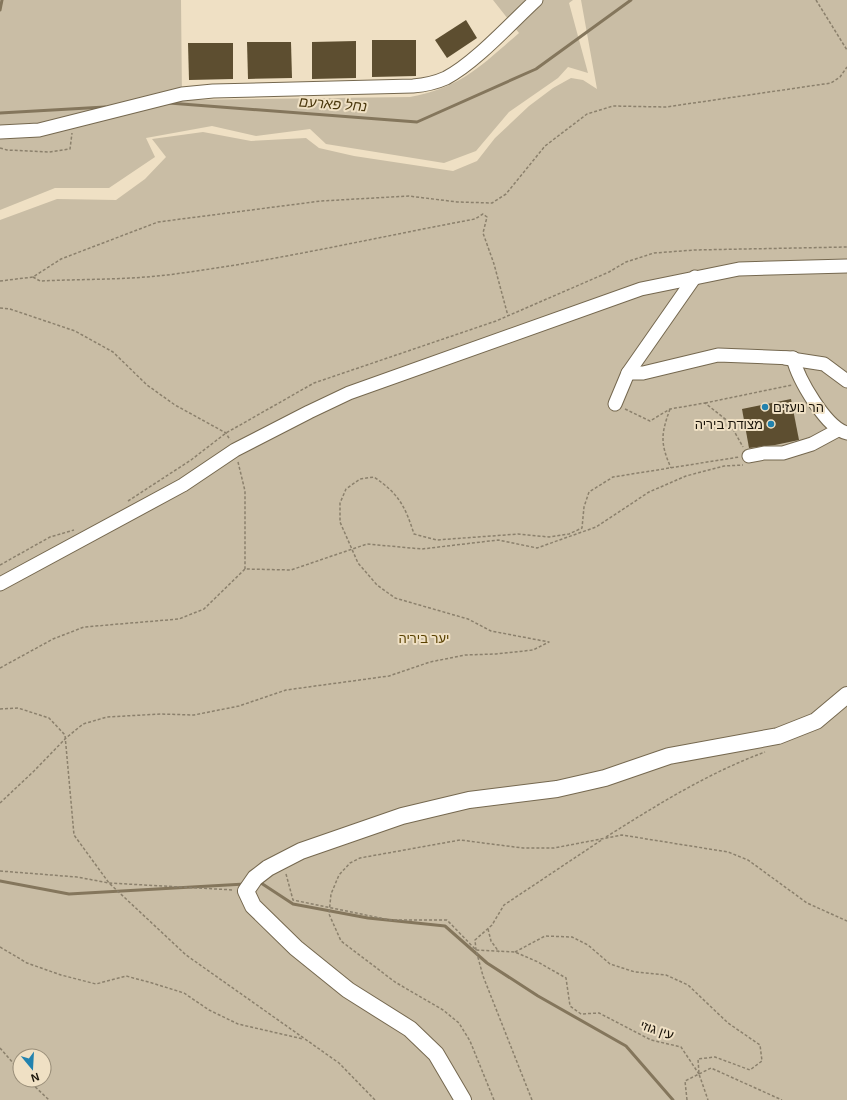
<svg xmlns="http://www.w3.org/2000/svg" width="847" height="1100" font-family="Helvetica,'Noto Sans Hebrew',sans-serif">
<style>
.green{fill:#c9bda5;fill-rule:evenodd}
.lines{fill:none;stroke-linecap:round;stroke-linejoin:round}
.stream{stroke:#84765c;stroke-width:3}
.building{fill:#5d4e30}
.minor-casing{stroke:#75684f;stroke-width:15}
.major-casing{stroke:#75684f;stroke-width:18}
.path{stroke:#8b806c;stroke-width:1.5;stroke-dasharray:3 2;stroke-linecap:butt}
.minor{stroke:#fff;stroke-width:13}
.major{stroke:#fff;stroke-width:16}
.poi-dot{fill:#2282ae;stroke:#efe0c4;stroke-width:1.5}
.labels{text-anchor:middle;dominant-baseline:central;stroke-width:4;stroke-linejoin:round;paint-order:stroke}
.poi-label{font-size:13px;fill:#191309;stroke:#efe0c4;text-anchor:start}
.park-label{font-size:13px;fill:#594101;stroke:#efe0c4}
.street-label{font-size:13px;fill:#191309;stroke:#efe0c4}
.water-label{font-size:14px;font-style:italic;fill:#4a370c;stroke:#efe0c4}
</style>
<rect width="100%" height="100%" fill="#efe0c4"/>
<g class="green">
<path d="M0,0H181L182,100L410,97C461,88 482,65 519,33L493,0H573L569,3L588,73L568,67L558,78L509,112L476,151L444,163L326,144L310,129L256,136L212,126L146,138L155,157L109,188H55L0,210Z"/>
<path d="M581,0H847V1100H0V220L57,199L116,200L145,179L166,157L152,139L203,132L251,141L306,138L319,148L354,156L453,171L477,161L495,138L529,106L553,88L571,78L583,80L597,89ZM20,1056H44V1080H20Z"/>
</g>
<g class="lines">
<g class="stream">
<path d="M0,10L2,0"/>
<path d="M169,103L417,122L536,69L631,0"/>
<path d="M0,113L105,107"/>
<path d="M0,881L69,894L245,884"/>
<path d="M258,883H261L293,904L368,918L445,926L487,963L538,996L626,1046L673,1100"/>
</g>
</g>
<g class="building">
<path d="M466,20L477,38L447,58L435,40Z"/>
<path d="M372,40H416V76L372,77Z"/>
<path d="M356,41V78L312,79V42Z"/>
<path d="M247,42H291L292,78L248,79Z"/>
<path d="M188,43H233V79L189,80Z"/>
<path d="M791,399L799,440L775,445L749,448L742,409Z"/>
</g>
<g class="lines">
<g class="minor-casing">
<g id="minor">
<path d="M0,132L39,130L182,94L213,91L413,86C425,85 435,83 446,78C475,63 511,23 536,0"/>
<path d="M785,358L824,364L847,381"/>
<path d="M793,358C798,379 826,428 847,433"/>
<path d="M628,373H643L718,355L793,358"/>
<path d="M615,404L628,373L695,277"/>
<path d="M749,456L764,453H783L812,444L838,430"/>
<path d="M0,584L183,485L235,450L309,412L349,393L641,289L739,269L847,266"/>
</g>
</g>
<g class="major-casing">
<path id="major" d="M463,1100L436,1054L410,1029L348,990L296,948L253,906L246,891L255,878L268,868L301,851L402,816L469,800L557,789L605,778L669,756L778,736L816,721L847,695"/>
</g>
<g class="path">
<path d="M816,0L847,50"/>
<path d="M0,148L7,150L49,152L70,149L72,133"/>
<path d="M33,277L40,281C82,279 125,280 167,275C271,262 373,238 475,219L483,214L487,217L483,233L494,264L508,316"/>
<path d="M0,281L33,277L61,259L158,222L321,201L409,196L457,202L492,203L506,194L545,146L587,114L613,106L666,107L831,83L840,77L847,67"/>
<path d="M0,308L10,309L75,331L113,352L147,385L175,405L226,433L230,440"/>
<path d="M705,403L792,385"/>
<path d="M625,409L650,421L670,409L705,403L729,422L743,447"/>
<path d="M670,409C661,434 660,443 671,468"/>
<path d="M238,462L245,491V569"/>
<path d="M128,501L191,460L226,433L314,383L496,321L609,272L626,262L654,253L694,250L847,247"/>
<path d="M0,565L50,537L74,530"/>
<path d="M0,668L53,639L84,627L179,619L204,609L245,569L291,570L367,544L422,549L498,540L537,548L596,527L649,492L686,476L724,466L743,465"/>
<path d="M0,709L18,708L49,718L65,735L74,835L109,883L186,955L339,1063L375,1100"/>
<path d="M0,803L34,771L66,738L83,724L107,717L161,714L194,715L239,706L286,690L389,676L430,662L465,655L496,654L533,650L549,642L491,631L468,619L395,598L377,585L358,563L340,522V503L346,489L360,479L374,477C399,494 405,506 414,534L437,540L518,534L549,537L569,534L582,528L584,507L589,492L613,477L739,457"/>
<path d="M606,837C657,805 708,773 765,752"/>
<path d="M0,871L77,877L109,883L234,890"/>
<path d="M286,874L293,900L390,920H447L476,950L515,952L538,962L566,978L570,1006L581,1014L599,1013L651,1040L681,1047L699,1074"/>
<path d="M488,929L491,941L499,952"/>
<path d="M0,947L27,963L61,975L96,984L126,976L152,983L184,993L209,1010L238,1024L303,1039"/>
<path d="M515,952L545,936L572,937L588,945L610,964L635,972L666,975L688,985L728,1023L760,1045L762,1061L750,1070L715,1057L698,1059L699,1074L708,1100"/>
<path d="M0,1048L20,1071"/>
<path d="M28,1080L49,1100"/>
<path d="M494,1100L470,1041L459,1023L443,1010L395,982L341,941L329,914L331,894L339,875L350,863L360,858L460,840L523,848H554L622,835L728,852L748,860L807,903L847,921"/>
<path d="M532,1100L483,976L476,950L475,940L492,925L504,905L603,839"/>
<path d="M687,1100L685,1081L711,1068L782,1100"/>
</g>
<use href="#minor" class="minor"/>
<use href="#major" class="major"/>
</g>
<g class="poi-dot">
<circle cx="765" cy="407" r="4"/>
<circle cx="771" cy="424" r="4"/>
</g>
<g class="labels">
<g class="poi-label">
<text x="773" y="407">הר נועזים</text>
<text x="763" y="424" text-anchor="end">מצודת ביריה</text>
</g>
<g class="park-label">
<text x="424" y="638">יער ביריה</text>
</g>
<g class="street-label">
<text transform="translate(657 1030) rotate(19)">עין גוזי</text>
</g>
<g class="water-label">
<text transform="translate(333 104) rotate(4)">נחל פארעם</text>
</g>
</g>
<g transform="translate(32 1068) rotate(162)"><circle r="19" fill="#efe0c4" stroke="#998e79"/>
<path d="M0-3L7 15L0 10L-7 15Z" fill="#2282ae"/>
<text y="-6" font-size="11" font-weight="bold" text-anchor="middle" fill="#191309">N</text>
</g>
</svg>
